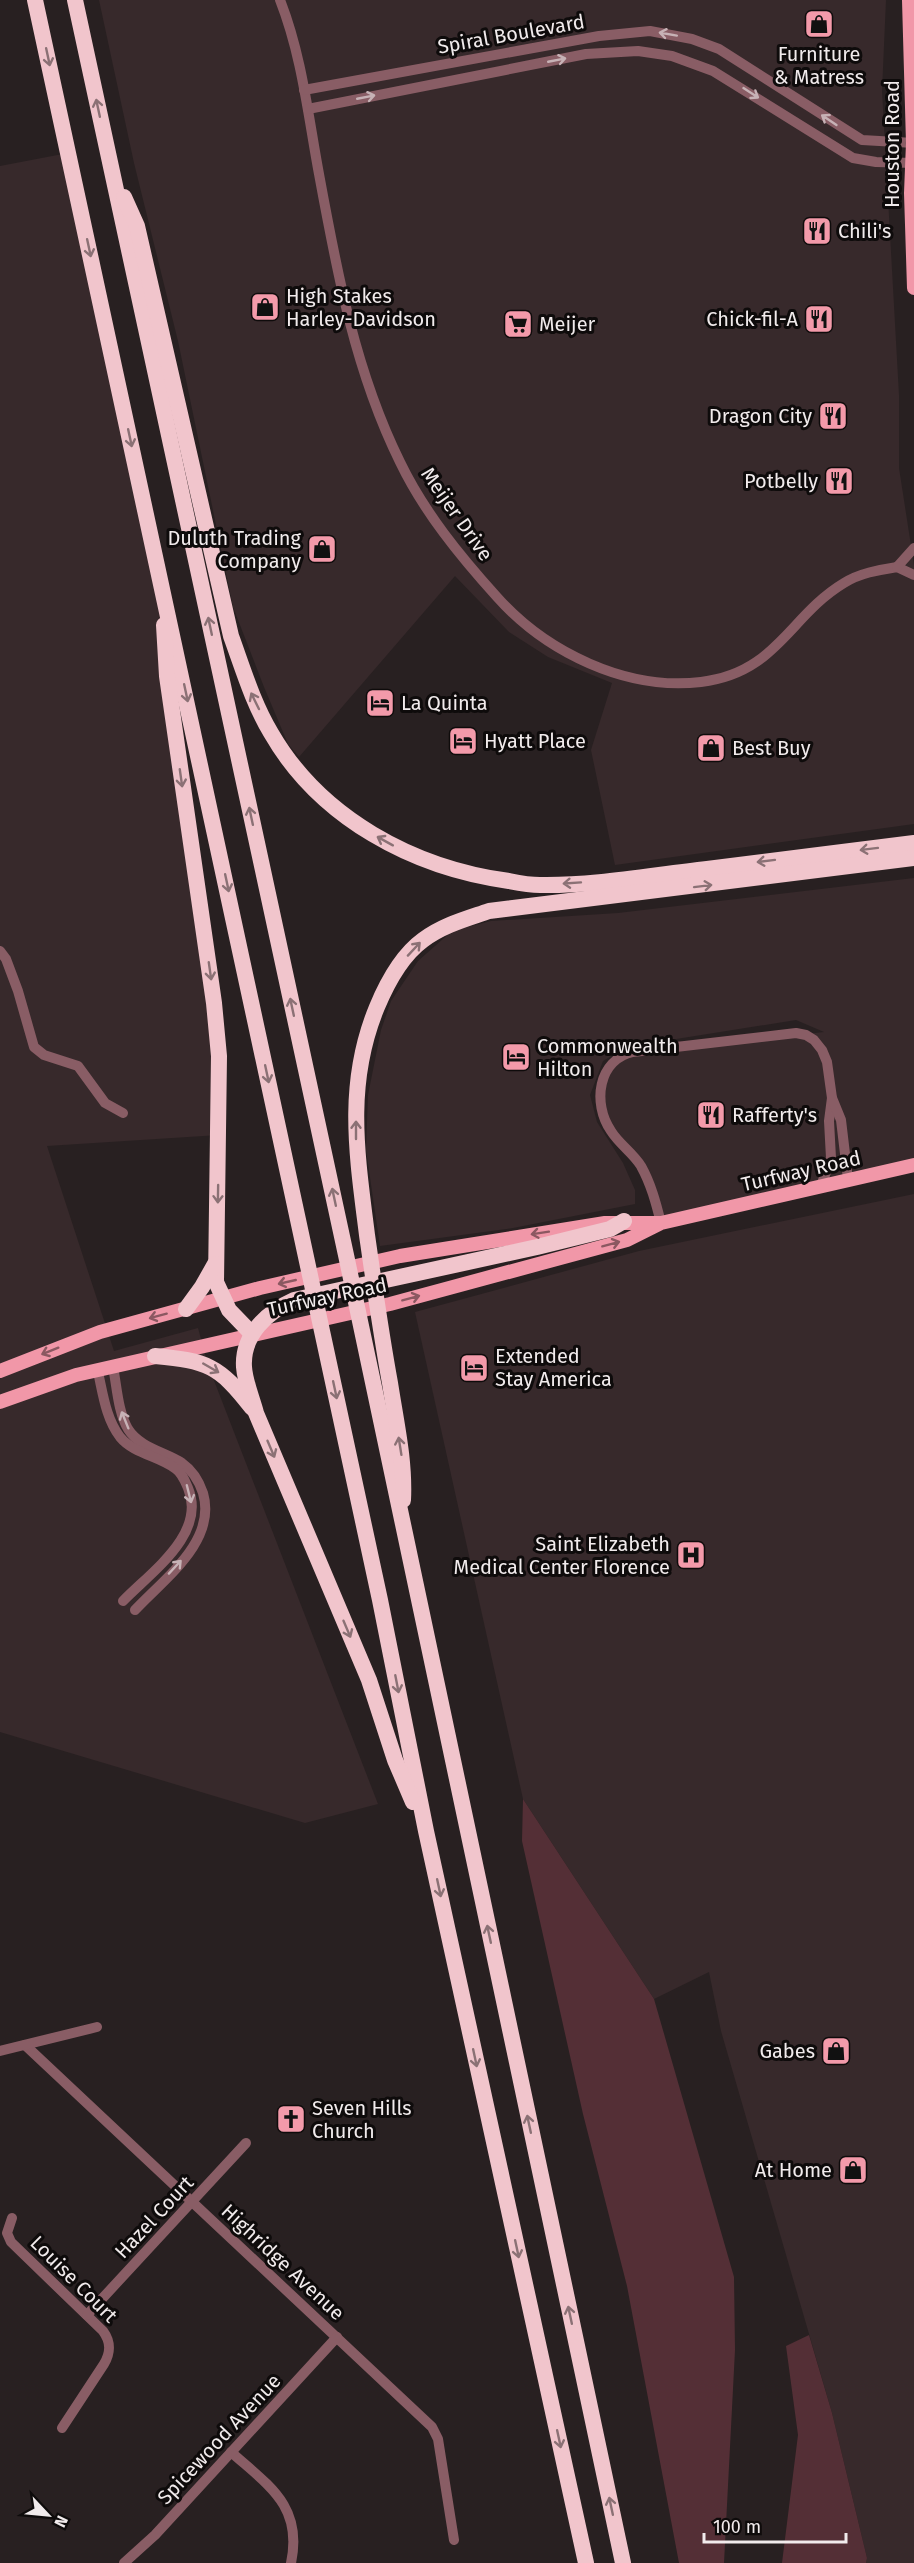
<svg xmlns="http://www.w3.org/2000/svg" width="914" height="2563" font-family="'Fira Sans',sans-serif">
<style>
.built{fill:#37292b}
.green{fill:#542f36}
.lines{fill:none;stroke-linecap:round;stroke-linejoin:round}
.minor{stroke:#895d65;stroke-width:10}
.major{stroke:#f197a8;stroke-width:14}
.highway{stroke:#f1c5cc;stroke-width:16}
.oneway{stroke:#c7b2b6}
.oneway2{stroke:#8b7175}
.oneway3{stroke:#8b5861}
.labels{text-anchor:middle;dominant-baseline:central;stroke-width:6;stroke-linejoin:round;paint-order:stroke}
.street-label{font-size:20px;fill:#f1ebec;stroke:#0e0b0b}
.poi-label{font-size:20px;fill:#f1ebec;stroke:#0e0b0b;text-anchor:start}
</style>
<rect width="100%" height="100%" fill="#282021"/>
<g class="built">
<path d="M99,0H886L882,91L899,395V468L914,565V824L615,865L591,750L612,683L548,657L509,632L455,576L299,757L288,744L264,687L233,607L178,341L134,163Z"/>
<path d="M68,153L165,594L214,1003L219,1135L47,1146L114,1351L198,1328L208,1365L378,1804L305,1823L0,1732V166Z"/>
<path d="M914,878V1165L661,1223L649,1180L618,1141L600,1092L621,1055L824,1032L796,1020L626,1047L603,1061L590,1095L597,1122L623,1163L635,1190V1204L513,1228L380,1246L366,1150L368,1095L381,1030L391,1001L418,961L452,931L491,921L618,913Z"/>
<path d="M914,1194V2563H866L867,2558L832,2413L721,2031L709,1972L654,1999L523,1799L415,1312L639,1251Z"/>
</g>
<g class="green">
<path d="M523,1799L654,1999L734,2277L735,2350L724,2563H679L627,2286L583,2114L522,1841Z"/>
<path d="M809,2335L832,2413L867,2558L866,2563H782L798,2435L786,2346Z"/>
</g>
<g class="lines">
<g class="minor">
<path d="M280,0C302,56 308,115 319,174C337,272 355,371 400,462C424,512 460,556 497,597C546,652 626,691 701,682C777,673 789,616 844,583C860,573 879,570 897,567L914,575"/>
<path d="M304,90L599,36L650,31L692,39L719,49L862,140L914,143"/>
<path d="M308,109L586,54L638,51L672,56L713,71L853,158L876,162L914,163"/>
<path d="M897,567L914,548"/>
<path d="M0,951L6,959L18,991L34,1047L44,1055L78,1066L105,1103L123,1113"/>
<path d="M821,1186L831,1158L829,1121L832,1098"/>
<path d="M661,1223C656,1203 651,1184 641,1166C633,1153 619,1144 611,1131C592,1103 598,1060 633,1052L796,1033L806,1035L814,1040L822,1050L827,1062L832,1098L841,1120L848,1179"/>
<path d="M113,1367C117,1387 118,1412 128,1429C140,1448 165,1452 182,1463C192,1470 199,1481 203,1493C217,1541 165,1578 135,1610"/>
<path d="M98,1372C103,1394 106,1419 120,1437C134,1454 159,1456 176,1469C182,1473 185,1481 188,1488C207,1534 151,1572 123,1601"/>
<path d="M25,2045L432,2427L438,2439L454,2540"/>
<path d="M0,2051L97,2027"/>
<path d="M12,2218L7,2233L11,2242L103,2331C111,2342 111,2352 104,2364L62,2428"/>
<path d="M87,2315L246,2143"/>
<path d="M231,2452C269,2486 303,2506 291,2563"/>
<path d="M124,2563L155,2535L337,2337"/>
</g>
<g class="major">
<path d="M909,0L913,143L911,193L914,288"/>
<path d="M0,1371L100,1332L260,1288L400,1256L605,1223H659"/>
<path d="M0,1402L76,1375L390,1304L627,1240L661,1223L914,1165"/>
</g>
<g class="highway">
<path d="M35,0L380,1600L426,1831L586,2563"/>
<path d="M75,0L346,1255L623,2563"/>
<path d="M124,197L137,226L231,636C243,669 253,703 271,733C320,818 413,868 509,881C519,883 530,885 540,885C595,886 652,875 707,869C776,860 845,852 914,843"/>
<path d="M164,625L167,676L214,1003L219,1056L216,1282L229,1310L252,1334"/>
<path d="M186,1309L202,1287L215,1264"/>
<path d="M155,1356C207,1361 219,1365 252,1408"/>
<path d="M403,1500C405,1461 396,1422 390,1383C381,1334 374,1284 367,1235C357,1155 345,1084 377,1007C387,983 401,956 423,940C443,925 466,919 489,911L914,858"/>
<path d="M413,1802L395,1760L369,1680L256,1413C252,1398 245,1382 244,1367C242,1335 267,1312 294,1300L537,1247L610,1229L624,1221"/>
</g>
</g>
<defs><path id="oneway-shaft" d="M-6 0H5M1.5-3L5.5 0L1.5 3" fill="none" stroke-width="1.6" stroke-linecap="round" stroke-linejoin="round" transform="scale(1.5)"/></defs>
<g class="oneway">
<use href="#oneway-shaft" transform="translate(668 34) rotate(-170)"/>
<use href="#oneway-shaft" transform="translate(557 60) rotate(-11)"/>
<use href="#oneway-shaft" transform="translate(751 93) rotate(33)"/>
<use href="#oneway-shaft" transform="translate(366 97) rotate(-11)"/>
<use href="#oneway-shaft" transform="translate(829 120) rotate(-146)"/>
<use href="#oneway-shaft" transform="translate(125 1420) rotate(-112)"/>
<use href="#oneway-shaft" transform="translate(189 1494) rotate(76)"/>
<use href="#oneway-shaft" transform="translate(175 1567) rotate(-47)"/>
</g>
<g class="oneway2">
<use href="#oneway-shaft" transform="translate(48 57) rotate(78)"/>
<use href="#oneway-shaft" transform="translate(98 108) rotate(-102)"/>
<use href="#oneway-shaft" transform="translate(89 248) rotate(78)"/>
<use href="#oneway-shaft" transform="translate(130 438) rotate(78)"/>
<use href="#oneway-shaft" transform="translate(210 626) rotate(-102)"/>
<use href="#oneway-shaft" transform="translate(186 693) rotate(78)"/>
<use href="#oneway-shaft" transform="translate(255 701) rotate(-116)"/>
<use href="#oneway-shaft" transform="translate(181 778) rotate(82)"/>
<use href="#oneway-shaft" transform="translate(251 816) rotate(-102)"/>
<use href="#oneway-shaft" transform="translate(385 841) rotate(-151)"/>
<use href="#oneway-shaft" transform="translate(869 849) rotate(173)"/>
<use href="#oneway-shaft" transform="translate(766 861) rotate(173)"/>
<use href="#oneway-shaft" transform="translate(227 883) rotate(78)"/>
<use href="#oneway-shaft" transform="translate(572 883) rotate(176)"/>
<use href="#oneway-shaft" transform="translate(703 886) rotate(-7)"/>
<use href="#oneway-shaft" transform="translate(414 949) rotate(-47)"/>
<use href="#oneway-shaft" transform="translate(210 971) rotate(82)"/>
<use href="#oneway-shaft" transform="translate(292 1007) rotate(-102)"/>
<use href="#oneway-shaft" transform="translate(267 1074) rotate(78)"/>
<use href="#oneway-shaft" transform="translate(356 1130) rotate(-90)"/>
<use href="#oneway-shaft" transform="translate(218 1194) rotate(91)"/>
<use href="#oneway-shaft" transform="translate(334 1197) rotate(-102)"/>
<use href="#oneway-shaft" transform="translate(211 1368) rotate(30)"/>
<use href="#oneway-shaft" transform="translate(335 1390) rotate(78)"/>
<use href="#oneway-shaft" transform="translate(400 1446) rotate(-99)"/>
<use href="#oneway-shaft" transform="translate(271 1449) rotate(67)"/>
<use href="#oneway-shaft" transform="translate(347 1629) rotate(67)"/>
<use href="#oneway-shaft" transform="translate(397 1684) rotate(79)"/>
<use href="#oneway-shaft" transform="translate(439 1888) rotate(78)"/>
<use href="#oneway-shaft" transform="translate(489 1934) rotate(-102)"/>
<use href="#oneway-shaft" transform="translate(475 2058) rotate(78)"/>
<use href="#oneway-shaft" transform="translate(529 2124) rotate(-102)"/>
<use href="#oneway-shaft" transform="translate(517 2249) rotate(78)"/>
<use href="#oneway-shaft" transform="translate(570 2315) rotate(-102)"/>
<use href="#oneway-shaft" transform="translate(559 2439) rotate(78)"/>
<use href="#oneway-shaft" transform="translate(611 2506) rotate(-102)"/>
</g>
<g class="oneway3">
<use href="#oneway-shaft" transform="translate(540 1233) rotate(171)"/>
<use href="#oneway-shaft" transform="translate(611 1244) rotate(-15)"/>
<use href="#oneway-shaft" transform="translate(287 1282) rotate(167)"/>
<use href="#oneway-shaft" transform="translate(411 1298) rotate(-15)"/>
<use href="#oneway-shaft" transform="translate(158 1316) rotate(165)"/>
<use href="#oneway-shaft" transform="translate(50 1351) rotate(158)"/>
</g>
<defs>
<g id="shop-square" transform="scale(1.5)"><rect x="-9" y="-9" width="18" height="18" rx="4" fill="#f39aaa" stroke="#0e0b0b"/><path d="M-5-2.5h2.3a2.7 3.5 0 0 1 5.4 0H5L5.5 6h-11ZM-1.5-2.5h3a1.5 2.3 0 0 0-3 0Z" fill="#111"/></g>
<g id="restaurant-square" transform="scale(1.5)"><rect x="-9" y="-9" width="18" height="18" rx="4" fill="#f39aaa" stroke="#0e0b0b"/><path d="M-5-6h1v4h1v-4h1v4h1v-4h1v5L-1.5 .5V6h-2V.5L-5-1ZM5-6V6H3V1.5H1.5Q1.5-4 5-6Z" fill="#111"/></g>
<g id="supermarket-square" transform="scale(1.5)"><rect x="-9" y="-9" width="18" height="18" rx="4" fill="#f39aaa" stroke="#0e0b0b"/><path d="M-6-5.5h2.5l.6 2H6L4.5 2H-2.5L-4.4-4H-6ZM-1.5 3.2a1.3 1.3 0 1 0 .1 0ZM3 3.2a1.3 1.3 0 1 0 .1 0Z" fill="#111"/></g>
<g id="hotel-square" transform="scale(1.5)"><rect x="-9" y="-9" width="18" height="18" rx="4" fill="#f39aaa" stroke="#0e0b0b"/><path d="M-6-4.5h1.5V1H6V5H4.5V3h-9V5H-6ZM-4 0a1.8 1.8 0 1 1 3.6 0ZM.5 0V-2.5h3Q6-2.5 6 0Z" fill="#111"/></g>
<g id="hospital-square" transform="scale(1.5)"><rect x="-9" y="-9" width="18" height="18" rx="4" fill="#f39aaa" stroke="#0e0b0b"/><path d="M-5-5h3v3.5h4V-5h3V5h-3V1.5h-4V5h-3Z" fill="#111"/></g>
<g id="church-square" transform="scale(1.5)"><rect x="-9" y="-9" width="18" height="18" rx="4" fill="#f39aaa" stroke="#0e0b0b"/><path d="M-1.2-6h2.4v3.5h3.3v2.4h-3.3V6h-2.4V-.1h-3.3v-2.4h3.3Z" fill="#111"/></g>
</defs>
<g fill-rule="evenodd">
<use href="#shop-square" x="819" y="24"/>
<use href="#restaurant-square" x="817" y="231"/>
<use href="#shop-square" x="265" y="307"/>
<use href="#restaurant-square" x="819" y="319"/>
<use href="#supermarket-square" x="518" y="324"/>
<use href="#restaurant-square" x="833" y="416"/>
<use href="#restaurant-square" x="839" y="481"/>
<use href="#shop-square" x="322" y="549"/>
<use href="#hotel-square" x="380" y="703"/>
<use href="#hotel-square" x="463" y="741"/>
<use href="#shop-square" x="711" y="748"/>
<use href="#hotel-square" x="516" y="1057"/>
<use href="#restaurant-square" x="711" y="1115"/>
<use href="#hotel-square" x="474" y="1368"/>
<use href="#hospital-square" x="691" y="1555"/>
<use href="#shop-square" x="836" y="2051"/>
<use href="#church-square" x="291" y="2119"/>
<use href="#shop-square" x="853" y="2170"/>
</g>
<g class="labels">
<g class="street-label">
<text transform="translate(511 34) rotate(-10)">Spiral Boulevard</text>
<text transform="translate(892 144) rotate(-90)">Houston Road</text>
<text transform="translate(457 514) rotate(55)">Meijer Drive</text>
<text transform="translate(801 1171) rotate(-13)">Turfway Road</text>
<text transform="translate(327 1297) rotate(-12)">Turfway Road</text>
<text transform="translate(154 2217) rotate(-47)">Hazel Court</text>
<text transform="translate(283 2262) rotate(43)">Highridge Avenue</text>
<text transform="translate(74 2279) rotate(45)">Louise Court</text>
<text transform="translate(219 2439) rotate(-47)">Spicewood Avenue</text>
</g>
<g class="poi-label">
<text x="819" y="54" text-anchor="middle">Furniture<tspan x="819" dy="23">&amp; Matress</tspan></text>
<text x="838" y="231">Chili's</text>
<text x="286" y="296">High Stakes<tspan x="286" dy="23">Harley-Davidson</tspan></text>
<text x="798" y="319" text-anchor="end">Chick-fil-A</text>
<text x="539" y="324">Meijer</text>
<text x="812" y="416" text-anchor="end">Dragon City</text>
<text x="818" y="481" text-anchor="end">Potbelly</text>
<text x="301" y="538" text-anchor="end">Duluth Trading<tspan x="301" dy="23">Company</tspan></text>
<text x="401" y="703">La Quinta</text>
<text x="484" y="741">Hyatt Place</text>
<text x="732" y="748">Best Buy</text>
<text x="537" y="1046">Commonwealth<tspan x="537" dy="23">Hilton</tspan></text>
<text x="732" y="1115">Rafferty's</text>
<text x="495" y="1356">Extended<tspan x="495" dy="23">Stay America</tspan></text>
<text x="670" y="1544" text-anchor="end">Saint Elizabeth<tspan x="670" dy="23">Medical Center Florence</tspan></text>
<text x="815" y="2051" text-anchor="end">Gabes</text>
<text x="312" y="2108">Seven Hills<tspan x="312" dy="23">Church</tspan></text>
<text x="832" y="2170" text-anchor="end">At Home</text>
</g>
</g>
<g transform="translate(48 2515) rotate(116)" stroke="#0e0b0b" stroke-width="4.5" paint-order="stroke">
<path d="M0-4.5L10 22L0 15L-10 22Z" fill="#f1ebec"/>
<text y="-9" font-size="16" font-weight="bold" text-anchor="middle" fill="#f1ebec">N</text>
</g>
<path d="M704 2533v9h142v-9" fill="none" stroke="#f1ebec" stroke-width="3"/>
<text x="713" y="2533" font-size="18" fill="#f1ebec" stroke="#0e0b0b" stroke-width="4.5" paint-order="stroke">100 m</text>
</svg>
